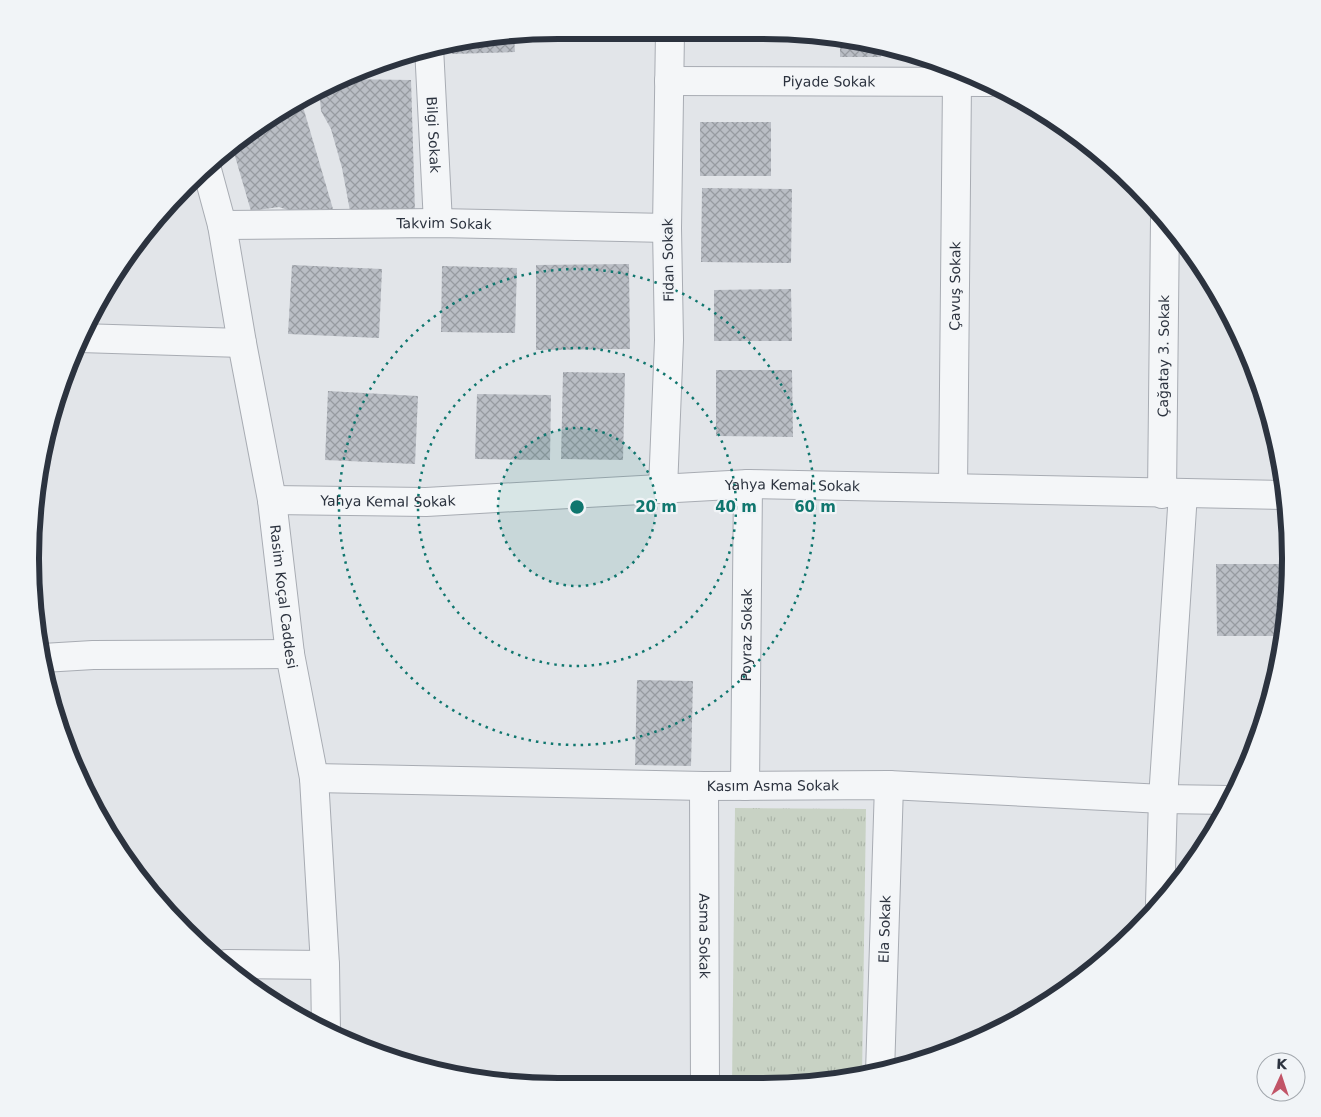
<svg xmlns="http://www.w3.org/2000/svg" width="1321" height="1117" font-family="'DejaVu Sans',sans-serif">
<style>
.park{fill:url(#park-tufts)}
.building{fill:url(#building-cross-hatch)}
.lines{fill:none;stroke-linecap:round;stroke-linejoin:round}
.minor-casing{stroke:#a8acb3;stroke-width:30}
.tertiary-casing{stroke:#a8acb3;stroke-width:30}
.minor{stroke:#f4f6f8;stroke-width:28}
.tertiary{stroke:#f4f6f8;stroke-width:28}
.ring{fill:none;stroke:#0f766e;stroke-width:2.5;stroke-dasharray:2.5 5}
.labels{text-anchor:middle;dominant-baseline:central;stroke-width:4.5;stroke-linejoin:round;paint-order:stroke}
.street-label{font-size:14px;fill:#2c333f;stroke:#f1f4f7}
.rim{fill:none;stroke:#2c333f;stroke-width:6}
.centre{fill:#0f766e;stroke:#f1f4f7;stroke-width:2.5}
.ring-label{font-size:15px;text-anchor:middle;font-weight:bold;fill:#0f766e;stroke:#f1f4f7;stroke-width:4.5;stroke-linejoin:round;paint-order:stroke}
</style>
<defs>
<pattern id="park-tufts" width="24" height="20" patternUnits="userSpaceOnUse" patternTransform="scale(1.25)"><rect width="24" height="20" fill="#c8d2c4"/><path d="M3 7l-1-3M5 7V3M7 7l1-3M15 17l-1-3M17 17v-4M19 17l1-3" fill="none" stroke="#acb5a9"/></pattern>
<pattern id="building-cross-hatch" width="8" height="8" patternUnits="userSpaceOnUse" patternTransform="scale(1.25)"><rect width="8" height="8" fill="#babec5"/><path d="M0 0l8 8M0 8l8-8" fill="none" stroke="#979ba1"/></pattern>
</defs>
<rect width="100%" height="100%" fill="#e2e5e9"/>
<path class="park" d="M735,808L866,809L862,1077L763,1087H732Z"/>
<g class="building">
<path d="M514,36L515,52L452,54L451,44Z"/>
<path d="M840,36L881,44V57H840Z"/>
<path d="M411,52V63H383Z"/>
<path d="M339,79L411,80L415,211H350L342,168L331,129L321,111L319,88Z"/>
<path d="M301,100L333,209L288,210L279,207L251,211L232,146Z"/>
<rect x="700" y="122" width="71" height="54"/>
<path d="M702,188L792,189L791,263L701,262Z"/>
<path d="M629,264L630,349L536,350V265Z"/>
<path d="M292,265L382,269L379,338L288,334Z"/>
<path d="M442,266L517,268L515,333L441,332Z"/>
<path d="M791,289L792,341H714V290Z"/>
<path d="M716,370H792L793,437L716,436Z"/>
<path d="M563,372L625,373L623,460L561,459Z"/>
<path d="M328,391L418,396L415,464L325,460Z"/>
<path d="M477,394L551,395L550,460L475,459Z"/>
<path d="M1216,564H1291L1283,636H1217Z"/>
<path d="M637,680L693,681L691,766L635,765Z"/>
</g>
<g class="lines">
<g class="minor-casing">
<g id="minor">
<path id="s1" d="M429,47L438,223"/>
<path id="s2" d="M669,81L989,82"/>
<path id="s3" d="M222,225L438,223L667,228"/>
<path id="s4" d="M953,488L957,82"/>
<path d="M663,489L669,340L667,228L670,32"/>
<path id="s5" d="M1162,494L1165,220"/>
<path d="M43,658L93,655L290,654"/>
<path id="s6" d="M314,778L704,786L889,785L1163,799L1230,800"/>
<path id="s7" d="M704,786L705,1087"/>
<path id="s8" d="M745,786L748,484"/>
<path d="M1160,903L1163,799L1183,493"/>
<path d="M226,964L325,965"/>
<path id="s9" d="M880,1073L889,785"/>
</g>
</g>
<g class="tertiary-casing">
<g id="tertiary">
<path id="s10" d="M206,166L222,225L242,343L272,500L290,654L314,778L325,965L326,1031"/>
<path d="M80,338L242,343"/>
<path id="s11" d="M272,500L426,502L748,484L1285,495"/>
</g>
</g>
<use href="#minor" class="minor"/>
<use href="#tertiary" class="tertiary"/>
</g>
<circle cx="577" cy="507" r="79" fill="#0f766e" fill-opacity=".12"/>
<g class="ring">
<circle cx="577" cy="507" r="79"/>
<circle cx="577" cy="507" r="159"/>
<circle cx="577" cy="507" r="238"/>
</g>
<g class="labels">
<g class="street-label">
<text stroke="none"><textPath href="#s2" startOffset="160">Piyade Sokak</textPath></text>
<text stroke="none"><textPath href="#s1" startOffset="88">Bilgi Sokak</textPath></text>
<text stroke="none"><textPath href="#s3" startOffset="222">Takvim Sokak</textPath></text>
<text transform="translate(668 260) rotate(-91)">Fidan Sokak</text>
<text stroke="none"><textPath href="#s4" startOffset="202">Çavuş Sokak</textPath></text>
<text stroke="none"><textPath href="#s5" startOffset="138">Çağatay 3. Sokak</textPath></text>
<text stroke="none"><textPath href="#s11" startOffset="521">Yahya Kemal Sokak</textPath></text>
<text stroke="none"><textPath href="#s11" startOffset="116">Yahya Kemal Sokak</textPath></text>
<text stroke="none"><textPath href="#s10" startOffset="438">Rasim Koçal Caddesi</textPath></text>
<text stroke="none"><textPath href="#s8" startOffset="151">Poyraz Sokak</textPath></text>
<text stroke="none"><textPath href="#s6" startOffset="459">Kasım Asma Sokak</textPath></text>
<text stroke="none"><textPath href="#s9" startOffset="144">Ela Sokak</textPath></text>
<text stroke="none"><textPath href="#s7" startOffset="150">Asma Sokak</textPath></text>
</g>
</g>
<path d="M0 0H1321V1117H0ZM558 39H763A519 519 0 0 1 1282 558V559A519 519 0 0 1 763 1078H558A519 519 0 0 1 39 559V558A519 519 0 0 1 558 39Z" fill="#f1f4f7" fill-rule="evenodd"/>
<path class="rim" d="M558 39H763A519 519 0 0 1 1282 558V559A519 519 0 0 1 763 1078H558A519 519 0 0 1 39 559V558A519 519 0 0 1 558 39Z"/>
<circle cx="577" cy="507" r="8" class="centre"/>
<g class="ring-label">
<text x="656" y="512">20 m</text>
<text x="736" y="512">40 m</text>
<text x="815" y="512">60 m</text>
</g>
<g transform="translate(1281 1077) rotate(3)"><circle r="24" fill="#f1f4f7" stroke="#a2a7ad"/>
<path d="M0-4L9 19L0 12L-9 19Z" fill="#c15467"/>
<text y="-8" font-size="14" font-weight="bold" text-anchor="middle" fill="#2c333f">K</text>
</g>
</svg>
